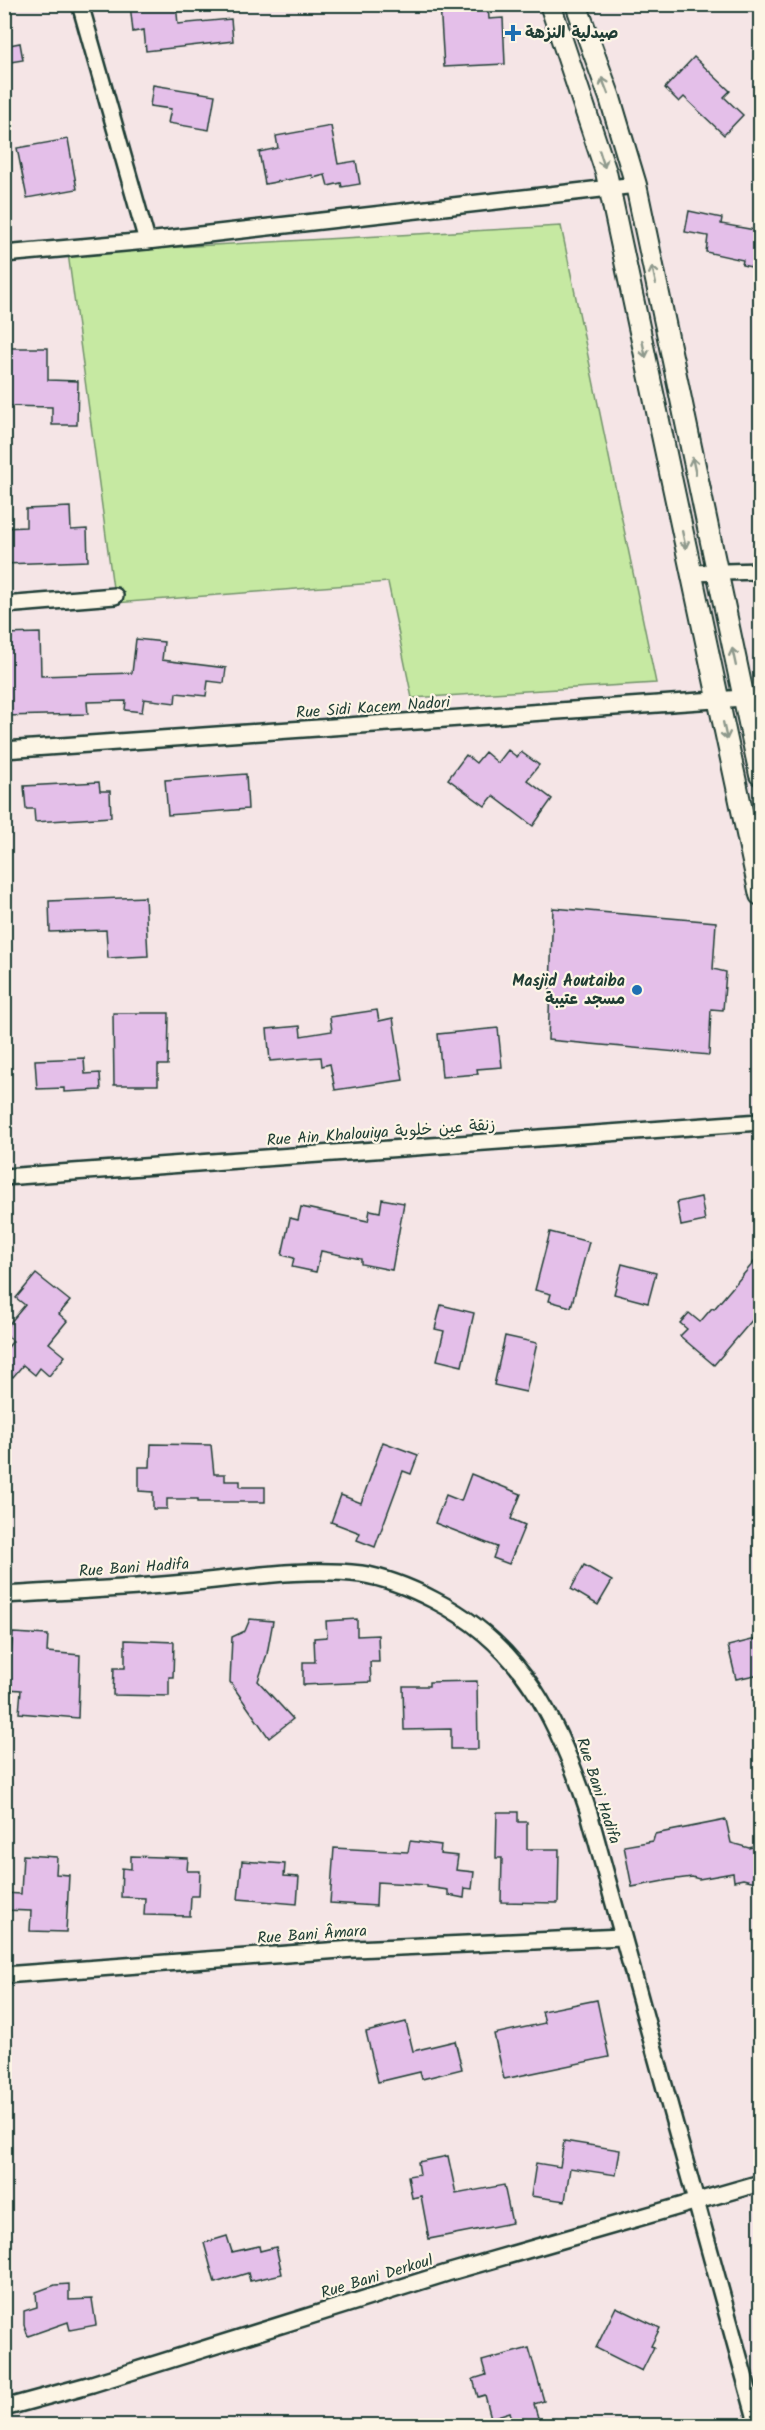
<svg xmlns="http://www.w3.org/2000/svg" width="765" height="2430" font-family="Kalam,'Playpen Sans Arabic',sans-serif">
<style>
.green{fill:#c6e9a2;stroke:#72936b;stroke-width:1.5}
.building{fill:#e4bfe9;stroke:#1f3d34;stroke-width:1.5}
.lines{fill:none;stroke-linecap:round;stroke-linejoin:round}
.minor-casing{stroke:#1f3d34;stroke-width:20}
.tertiary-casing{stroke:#1f3d34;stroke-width:24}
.minor{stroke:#fcf5e5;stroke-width:15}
.tertiary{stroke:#fcf5e5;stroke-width:20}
.oneway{stroke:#8e998c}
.poi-dot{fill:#1f6fb2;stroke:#fcf5e5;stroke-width:2}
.labels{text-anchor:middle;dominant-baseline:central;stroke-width:4.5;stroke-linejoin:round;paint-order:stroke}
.poi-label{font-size:16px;font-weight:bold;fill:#1f3d34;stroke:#fcf5e5;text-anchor:start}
.street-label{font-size:16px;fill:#1f3d34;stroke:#fcf5e5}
</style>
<rect width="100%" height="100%" fill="#f5e5e6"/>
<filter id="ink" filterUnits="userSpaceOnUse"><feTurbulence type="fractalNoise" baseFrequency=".0167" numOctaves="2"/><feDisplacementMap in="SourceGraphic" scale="12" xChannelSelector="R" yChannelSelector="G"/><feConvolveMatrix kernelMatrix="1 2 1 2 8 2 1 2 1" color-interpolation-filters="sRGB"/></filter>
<g filter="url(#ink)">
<path class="green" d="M561,226L656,683L412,698L388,582L115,603L68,253Z"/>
<g class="building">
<path d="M130,4H176L178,24L231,19L233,41L146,51L144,30L133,32Z"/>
<path d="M440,4H488L489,19L503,18L505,64L444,67Z"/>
<path d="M20,43L23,60L4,63V46Z"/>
<path d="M694,57L730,91L724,97L743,115L724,135L684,97L679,102L665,88Z"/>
<path d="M153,85L215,95L209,130L168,123L171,109L150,106Z"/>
<path d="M331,126L338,164L356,161L360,184L342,187L341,183L328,186L325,175L313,178L312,175L265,184L259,152L278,148L276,136Z"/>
<path d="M68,139L77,189L27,198L17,148Z"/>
<path d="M689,211L722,218L721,224L760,231V269L742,265L743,260L706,252L708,236L685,232Z"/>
<path d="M9,348H48V380L78,381L77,425H52V407L4,406V383H9Z"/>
<path d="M70,507L71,530L87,529L88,561L4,564V528L26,527V509Z"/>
<path d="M40,633L41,676L132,673L136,639L164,642L162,660L226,668L224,683L208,681L206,696L176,693L175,703L144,699L142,712L125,710L126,701L87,702L88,714L4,716V634Z"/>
<path d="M508,750L517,757L521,752L539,765L527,780L552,799L533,826L493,796L485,806L448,779L466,755L476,763L485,752L498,763Z"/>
<path d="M246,774L248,809L168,815L165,780Z"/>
<path d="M99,782L100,791H110L111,817L35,822L34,809H26L24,786Z"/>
<path d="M145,897L148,956L108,958L106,930L50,932L49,901Z"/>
<path d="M553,908L716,922L713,969L726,972L723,1010L711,1009L709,1055L548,1040Z"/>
<path d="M377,1010L379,1021L393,1018L403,1080L335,1090L330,1064L322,1066L321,1057L270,1061L267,1029L300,1026L301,1036L332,1031L330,1017Z"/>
<path d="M113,1013H169L168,1065H158V1085H114Z"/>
<path d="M498,1028L502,1067L477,1069L478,1074L442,1077L438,1034Z"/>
<path d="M84,1058L85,1074L100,1073L101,1090L64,1092V1088L37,1089L35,1060Z"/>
<path d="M701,1197L705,1221L681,1226L677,1202Z"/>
<path d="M382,1199L404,1203L392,1270L361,1264V1259L321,1251L316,1272L292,1267L294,1258L282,1255L290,1218L298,1220L301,1207L368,1221L370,1210L380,1212Z"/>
<path d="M550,1232L589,1242L571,1307L549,1301L551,1294L535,1290Z"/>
<path d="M760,1255V1311L714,1365L680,1336L687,1329L680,1323L689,1313L700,1322L712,1308L714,1309Z"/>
<path d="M622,1264L656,1273L648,1303L614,1294Z"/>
<path d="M36,1274L70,1301L59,1314L67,1321L49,1343L65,1356L49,1376L40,1368L35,1375L23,1365L13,1377L4,1370V1352L13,1341L4,1333V1330L25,1305L16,1298Z"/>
<path d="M441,1305L474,1313L462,1366L437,1360L444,1331L435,1329Z"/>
<path d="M505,1336L537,1343L526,1392L494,1385Z"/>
<path d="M383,1442L418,1455L411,1474L403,1471L375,1547L357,1540L360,1533L331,1522L341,1495L361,1503Z"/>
<path d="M151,1444L211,1445L214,1474H225V1481H240V1487H265V1502H198V1499H167V1509H153V1492L139,1491V1467H150Z"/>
<path d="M471,1474L521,1494L511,1519L525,1525L509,1564L493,1558L497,1547L435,1523L446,1495L461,1501Z"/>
<path d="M584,1565L612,1581L598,1605L571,1589Z"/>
<path d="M250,1619L273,1621L267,1654L258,1681L293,1719L269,1738L230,1682L232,1637L245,1631Z"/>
<path d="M357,1619V1636L378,1635L379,1662H370L371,1682L303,1685V1662H315L314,1638L327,1637L326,1621Z"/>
<path d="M13,1633L48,1635L47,1652L80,1655L78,1718L19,1713L21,1690L8,1689Z"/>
<path d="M760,1638V1674L736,1679L728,1646Z"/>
<path d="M125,1640L174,1642L173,1677H169V1696L113,1695L114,1668H125Z"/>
<path d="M477,1681L478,1749H451V1729L404,1730L403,1686H429V1682Z"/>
<path d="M497,1812H518V1822H527V1849H559L558,1903L501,1902L502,1858H496Z"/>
<path d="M726,1820L731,1843L749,1848L760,1845V1883L743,1879L734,1881L733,1873L699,1879L692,1877L669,1880L632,1887L624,1846L653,1841L655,1834Z"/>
<path d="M410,1841L441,1845L440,1854L458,1856L456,1870L474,1872L472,1889L465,1888L464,1898L448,1895V1890L427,1887V1885L377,1882L376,1906L330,1903L334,1848L408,1852Z"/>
<path d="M23,1855L57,1857L56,1874L69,1875L66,1932L30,1931L31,1911L4,1910V1893L21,1894Z"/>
<path d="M131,1856L188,1858L187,1871H200L199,1896H191L190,1916L144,1915L145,1898L121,1897L122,1868L131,1869Z"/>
<path d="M242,1861L285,1864L284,1876L299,1877L297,1904L238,1899Z"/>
<path d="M597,2000L609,2057L504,2079L494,2034L545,2023L542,2011Z"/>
<path d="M406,2022L413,2051L455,2041L462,2069L422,2079L420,2072L378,2082L366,2032Z"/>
<path d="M564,2141L620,2150L616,2175L570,2168L565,2201L531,2196L536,2163L560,2167Z"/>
<path d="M448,2156L456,2194L504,2185L512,2223L429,2239L421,2196L412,2198L408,2176L420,2174L418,2162Z"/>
<path d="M227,2236L232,2252L259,2246L260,2251L276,2247L282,2274L250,2281L248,2273L215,2283L204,2243Z"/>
<path d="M69,2284V2300L92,2299L96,2325L70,2330L68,2322L28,2336L24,2325V2311L37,2307L36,2292L55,2285Z"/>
<path d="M616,2307L660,2328L651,2346L654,2347L642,2371L596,2348Z"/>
<path d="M529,2348L544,2401L534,2404L539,2421L524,2426H514L510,2412L491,2418L485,2395L478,2397L473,2379L486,2375L482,2361Z"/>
</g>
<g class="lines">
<g class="minor-casing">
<g id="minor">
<path d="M80,4L147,241"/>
<path d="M4,254L147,241L636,185"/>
<path d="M691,573L760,571"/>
<path d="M4,605L115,596"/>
<path d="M4,750L743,698"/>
<path d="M4,1177L760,1122"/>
<path d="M4,1595C65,1591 125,1589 185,1583C243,1578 303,1567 361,1574C387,1578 411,1588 434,1600C523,1645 559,1722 589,1813L758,2426"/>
<path d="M4,1975L354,1949L622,1937"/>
<path d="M4,2408L92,2384L447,2273L760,2183"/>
</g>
</g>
<g class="tertiary-casing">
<g id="tertiary">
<path d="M550,4L606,172L760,895"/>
<path d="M576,4L610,98L636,185L760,775"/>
</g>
</g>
<use href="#minor" class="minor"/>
<use href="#tertiary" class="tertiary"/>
</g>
<defs><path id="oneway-shaft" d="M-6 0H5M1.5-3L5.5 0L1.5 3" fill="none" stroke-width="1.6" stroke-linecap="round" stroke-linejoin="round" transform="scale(1.5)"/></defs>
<g class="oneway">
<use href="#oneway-shaft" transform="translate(605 86) rotate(-111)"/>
<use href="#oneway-shaft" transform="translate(602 159) rotate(72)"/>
<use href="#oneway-shaft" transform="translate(654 275) rotate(-102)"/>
<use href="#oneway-shaft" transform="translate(644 349) rotate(78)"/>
<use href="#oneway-shaft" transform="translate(694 466) rotate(-102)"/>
<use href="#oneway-shaft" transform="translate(684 540) rotate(78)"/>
<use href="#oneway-shaft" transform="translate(734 657) rotate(-102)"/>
<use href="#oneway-shaft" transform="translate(725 731) rotate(78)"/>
</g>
</g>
<g class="poi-dot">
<path d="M510 24h6v6h6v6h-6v6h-6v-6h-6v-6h6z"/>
<circle cx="637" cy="990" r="6"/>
</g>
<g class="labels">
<g class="poi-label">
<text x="525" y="33">صيدلية النزهة</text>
<text x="625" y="981" text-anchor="end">Masjid Aoutaiba<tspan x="625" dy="18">مسجد عتيبة</tspan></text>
</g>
<g class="street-label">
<text transform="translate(373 708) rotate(-4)">Rue Sidi Kacem Nadori</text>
<text transform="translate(381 1133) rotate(-4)">Rue Ain Khalouiya زنقة عين خلوية</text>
<text transform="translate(134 1568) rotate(-4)">Rue Bani Hadifa</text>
<text transform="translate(598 1791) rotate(72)">Rue Bani Hadifa</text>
<text transform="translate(312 1935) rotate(-4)">Rue Bani Âmara</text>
<text transform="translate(377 2277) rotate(-17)">Rue Bani Derkoul</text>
</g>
</g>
<rect width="765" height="2430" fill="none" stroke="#fcf5e5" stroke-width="24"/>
<rect x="12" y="12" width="741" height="2406" fill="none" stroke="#1f3d34" stroke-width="2" filter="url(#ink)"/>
</svg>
